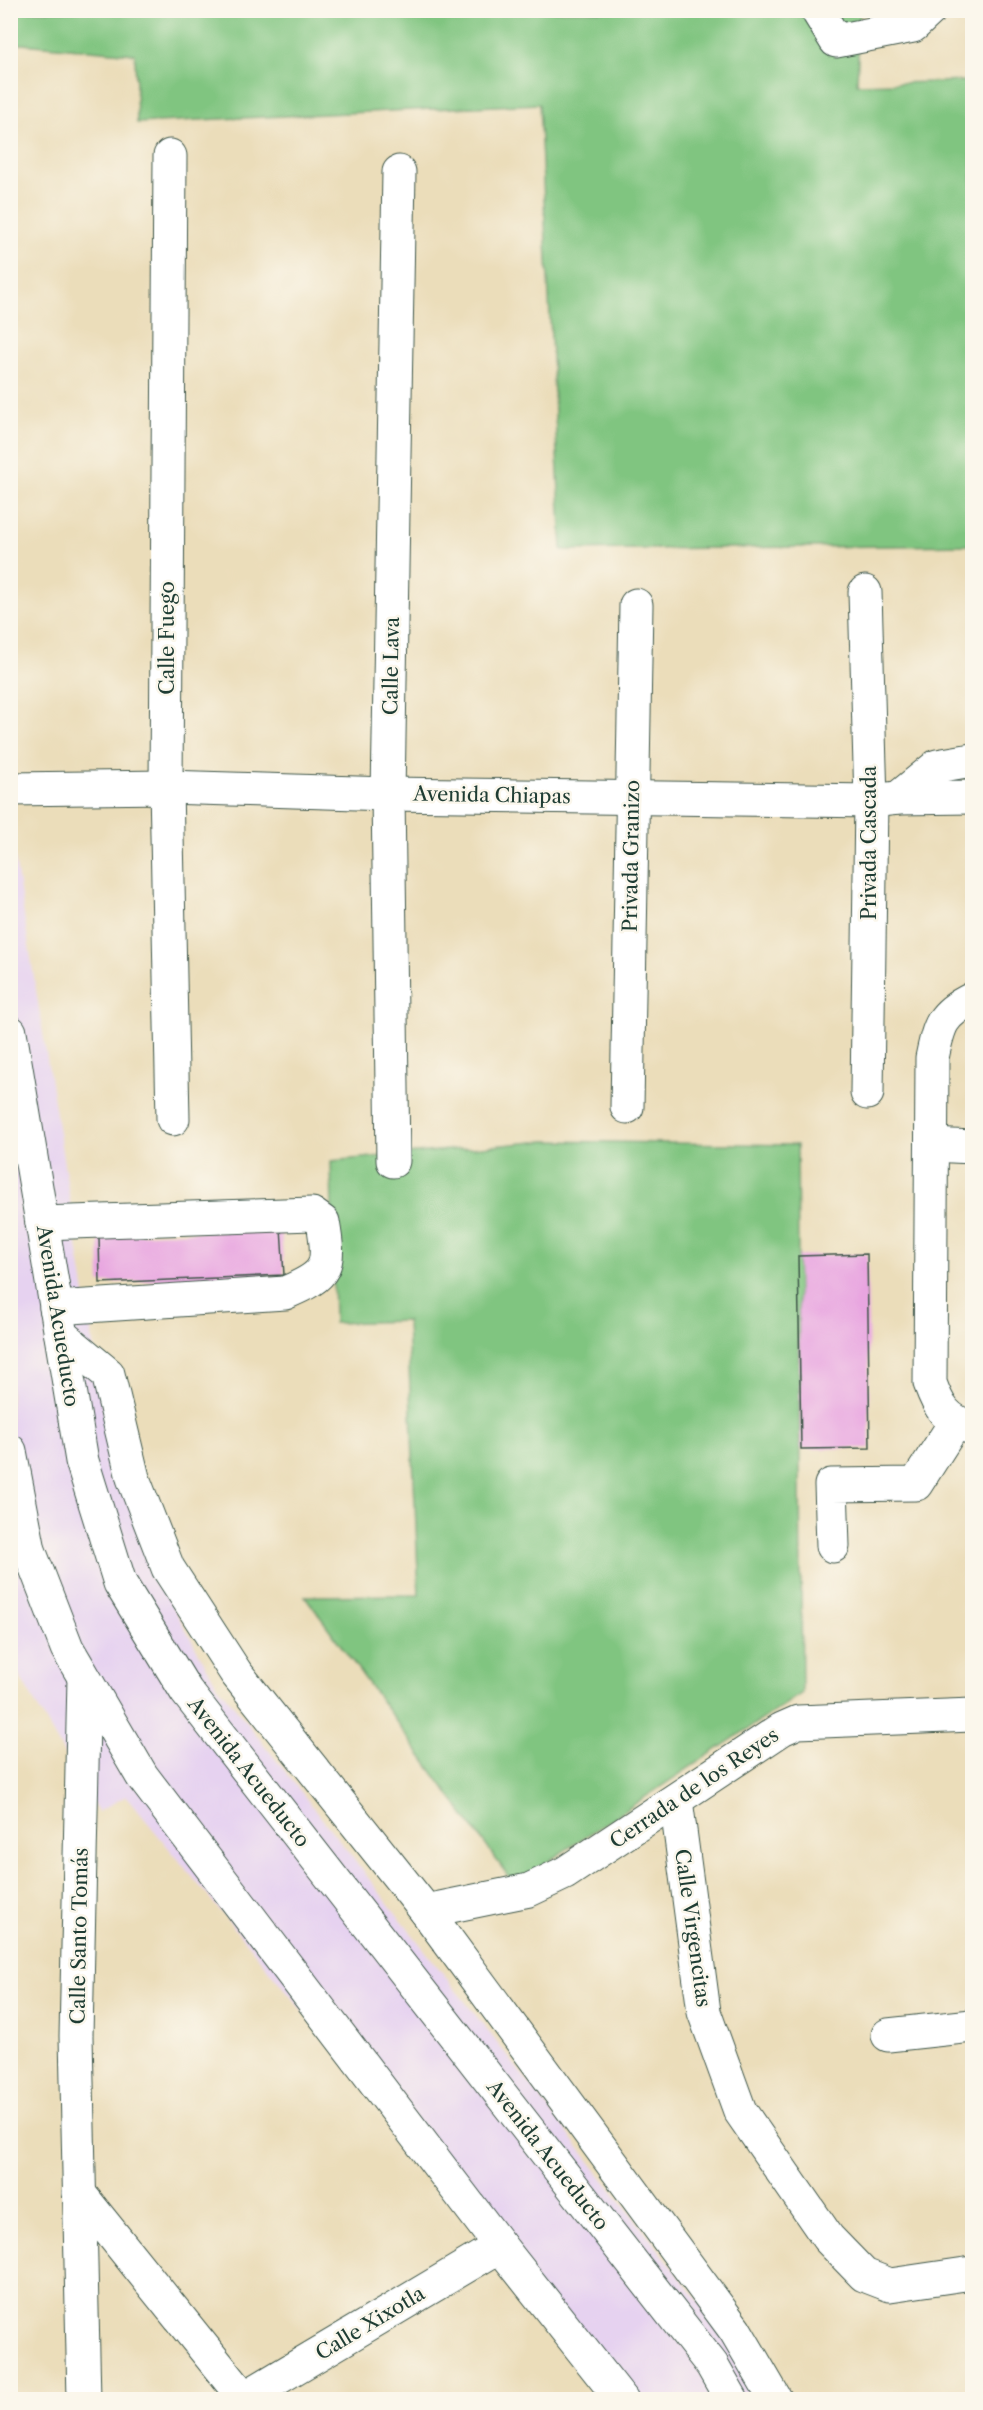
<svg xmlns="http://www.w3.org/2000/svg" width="983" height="2410" font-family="'Libre Caslon Text',serif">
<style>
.built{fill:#e6d2f0}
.green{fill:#80c580;stroke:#50815a;stroke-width:1.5}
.building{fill:#e8a5e0}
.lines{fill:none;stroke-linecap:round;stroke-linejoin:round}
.minor-casing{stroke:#3e5548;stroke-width:35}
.minor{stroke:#fff;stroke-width:33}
.labels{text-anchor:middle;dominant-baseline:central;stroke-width:5;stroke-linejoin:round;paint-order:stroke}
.street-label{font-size:20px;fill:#1f3d34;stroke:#fbf7ec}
</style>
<rect width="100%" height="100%" fill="#fbf7ec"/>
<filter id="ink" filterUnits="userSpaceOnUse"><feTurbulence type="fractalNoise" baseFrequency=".0167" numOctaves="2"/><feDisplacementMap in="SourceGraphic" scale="12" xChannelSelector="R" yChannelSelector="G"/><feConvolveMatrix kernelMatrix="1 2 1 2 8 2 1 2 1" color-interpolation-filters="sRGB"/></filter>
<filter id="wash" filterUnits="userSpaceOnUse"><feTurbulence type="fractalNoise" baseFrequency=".008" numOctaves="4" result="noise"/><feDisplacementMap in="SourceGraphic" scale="24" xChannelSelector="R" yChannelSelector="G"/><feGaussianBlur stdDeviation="1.35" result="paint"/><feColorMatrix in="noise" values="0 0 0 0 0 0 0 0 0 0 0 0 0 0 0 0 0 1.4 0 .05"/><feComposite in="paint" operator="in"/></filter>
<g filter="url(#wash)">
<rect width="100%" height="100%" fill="#ebddba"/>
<path class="built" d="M10,828L109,1444L157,1579L216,1683L731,2342L762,2399H603L489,2238L126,1796L98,1812L11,1661Z"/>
<g class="green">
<path d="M10,11H860L857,84L972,81V545L562,550L539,104L137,123L135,54L11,43Z"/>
<path d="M545,1141L797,1145L802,1693L514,1884L305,1596L419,1595L407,1321L334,1323L331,1161Z"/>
</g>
<g id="blocks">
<g class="building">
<path d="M281,1228L284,1275L100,1283L99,1236Z"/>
<path d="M867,1254L870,1448L801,1449L798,1256Z"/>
</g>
</g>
</g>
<g filter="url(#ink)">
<use href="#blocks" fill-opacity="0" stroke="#3e5548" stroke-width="1.5"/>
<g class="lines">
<g class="minor-casing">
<g id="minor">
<path d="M817,10L836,41L913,26L930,10"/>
<path d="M170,156L166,787L173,1119"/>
<path d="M865,592L871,801L867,1093"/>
<path d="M10,789L166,787L388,794L871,801L898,798L972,797"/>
<path d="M898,798L937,766L972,760"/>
<path d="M972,999C941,1014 939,1025 932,1058L930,1383C939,1408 946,1420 972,1428"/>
<path d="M10,1032L82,1461L120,1583L186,1691L712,2365L732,2400"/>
<path d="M627,1107L636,605"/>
<path d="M932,1145L972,1147"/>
<path d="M393,1161L388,794L399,172"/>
<path d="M42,1223L312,1214L323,1222C331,1267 328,1275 285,1293L56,1308"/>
<path d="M61,1335L108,1374L133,1478L168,1568L236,1673L426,1911L735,2330L776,2400"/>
<path d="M10,1451L29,1550L67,1648L142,1776L500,2246L622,2400"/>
<path d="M833,1546L831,1485L916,1484L955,1423"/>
<path d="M84,1678L76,2036L84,2400"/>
<path d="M676,1800L704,2012L740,2111L828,2238L864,2275L890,2285L972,2273"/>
<path d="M426,1911L529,1890L565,1873L782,1729L798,1722L972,1715"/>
<path d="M888,2035L972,2026"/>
<path d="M79,2193L244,2398"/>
<path d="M241,2400L500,2246"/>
</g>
</g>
<use href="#minor" class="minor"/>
</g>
</g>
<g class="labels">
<g class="street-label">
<text transform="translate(167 638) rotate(-90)">Calle Fuego</text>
<text transform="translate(391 666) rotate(-89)">Calle Lava</text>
<text transform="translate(492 795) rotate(1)">Avenida Chiapas</text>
<text transform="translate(869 843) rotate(-90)">Privada Cascada</text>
<text transform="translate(631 856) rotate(-89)">Privada Granizo</text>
<text transform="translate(58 1316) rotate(81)">Avenida Acueducto</text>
<text transform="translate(249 1772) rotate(52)">Avenida Acueducto</text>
<text transform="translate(694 1788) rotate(-34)">Cerrada de los Reyes</text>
<text transform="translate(693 1928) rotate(82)">Calle Virgencitas</text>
<text transform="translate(79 1936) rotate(-89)">Calle Santo Tomás</text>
<text transform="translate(548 2155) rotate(52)">Avenida Acueducto</text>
<text transform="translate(370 2323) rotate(-31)">Calle Xixotla</text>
</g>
</g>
<rect width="983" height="2410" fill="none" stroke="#fbf7ec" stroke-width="36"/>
</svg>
